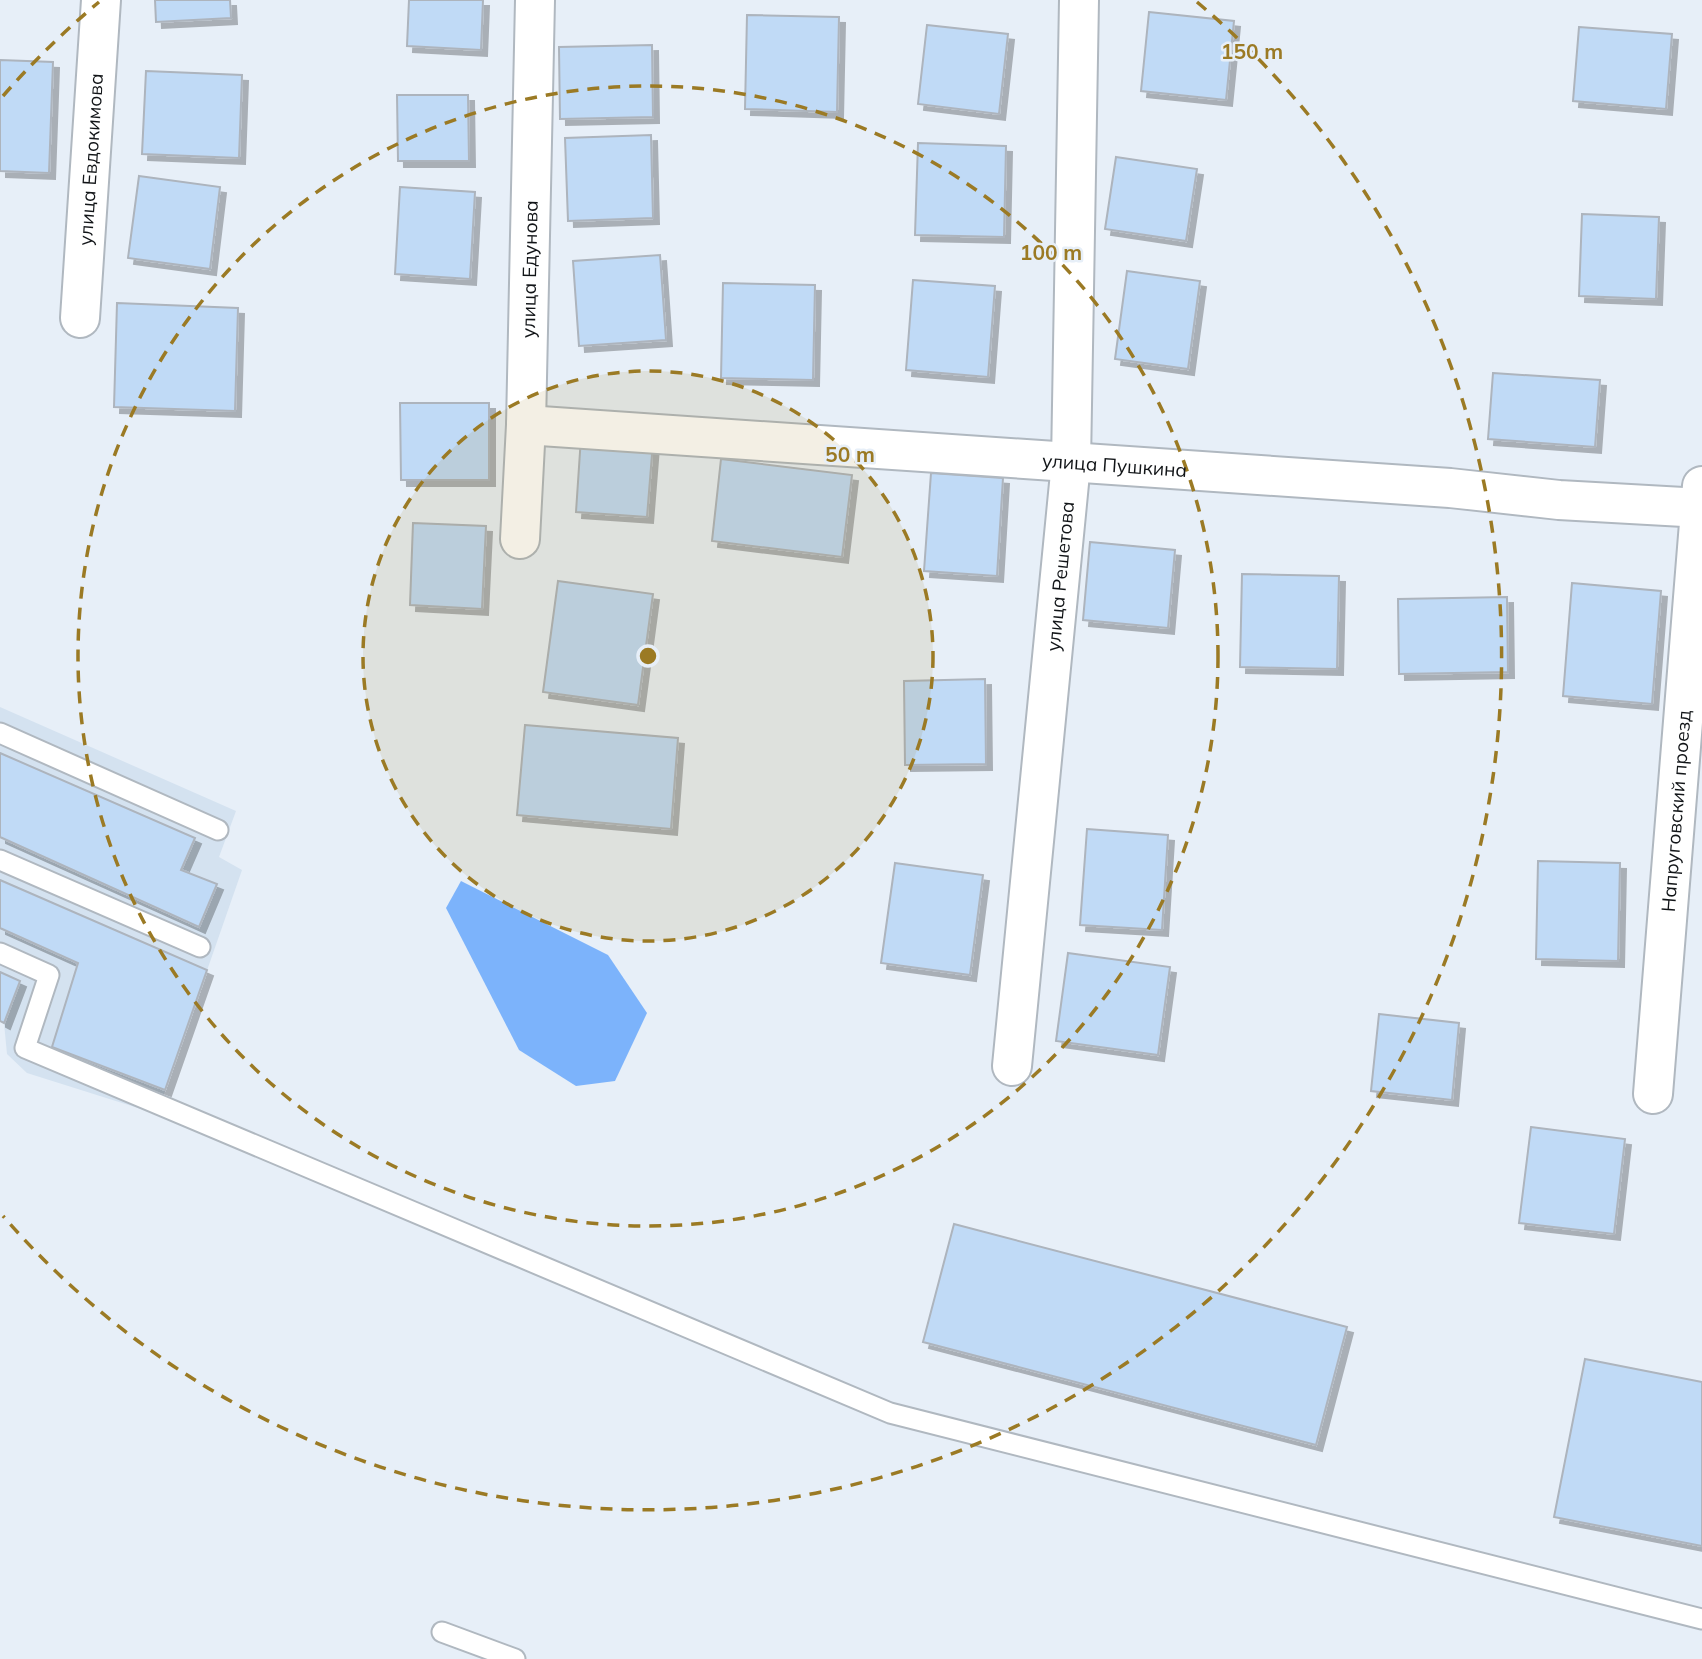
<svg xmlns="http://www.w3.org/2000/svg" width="1702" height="1659" font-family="Mulish,sans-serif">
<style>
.built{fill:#d4e2f0}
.water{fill:#7cb3fb}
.building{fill:#c0daf6;stroke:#adb4bd;stroke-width:2;filter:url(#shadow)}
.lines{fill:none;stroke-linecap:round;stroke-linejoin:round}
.service-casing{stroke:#b0b8c0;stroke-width:23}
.minor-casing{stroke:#b0b8c0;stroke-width:42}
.service{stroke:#fff;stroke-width:19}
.minor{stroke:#fff;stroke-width:38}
.ring{fill:none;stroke:#9b7a24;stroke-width:3.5;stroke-dasharray:12 9}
.labels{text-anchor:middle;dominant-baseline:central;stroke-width:5;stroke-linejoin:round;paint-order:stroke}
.street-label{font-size:19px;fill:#111417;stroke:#e7eff8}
.centre{fill:#9b7a24;stroke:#e7eff8;stroke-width:3.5}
.ring-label{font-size:21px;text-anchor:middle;font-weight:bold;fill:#9b7a24;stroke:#e7eff8;stroke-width:5;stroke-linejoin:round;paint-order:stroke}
</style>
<defs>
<filter id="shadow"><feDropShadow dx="6" dy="6" stdDeviation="0" flood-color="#0004"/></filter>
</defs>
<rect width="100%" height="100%" fill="#e7eff8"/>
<path class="built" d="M0,707L236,811L219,857L242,870L157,1114L27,1073L7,1054L4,1023L0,1021Z"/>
<path class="water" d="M461,881L608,955L647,1013L615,1081L576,1086L519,1050L446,908Z"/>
<g class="building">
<path d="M155,0H230L231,18L156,22Z"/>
<path d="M409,0H483L481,50L407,46Z"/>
<path d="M1149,12L1234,21L1226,100L1141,91Z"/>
<path d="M747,15L839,17L837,112L745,109Z"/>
<path d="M927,25L1008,34L999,114L918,104Z"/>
<path d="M1579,27L1672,34L1666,109L1573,101Z"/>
<path d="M652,45L653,117L560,119L559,47Z"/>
<path d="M0,60L53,62L49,173L0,171Z"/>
<path d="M146,71L242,75L239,158L142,154Z"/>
<path d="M397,95H468L469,161H398Z"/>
<path d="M651,135L653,218L568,221L565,138Z"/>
<path d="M918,143L1006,146L1004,237L915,235Z"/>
<path d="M1116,157L1197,169L1186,241L1105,229Z"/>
<path d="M139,176L220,187L210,269L128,258Z"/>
<path d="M400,187L475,192L470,279L395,274Z"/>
<path d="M1582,214L1659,217L1656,299L1579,296Z"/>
<path d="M660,255L666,340L579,346L573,261Z"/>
<path d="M1127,271L1200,281L1188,369L1115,359Z"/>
<path d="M913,280L995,286L988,377L906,370Z"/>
<path d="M723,283L815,285L813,380L721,378Z"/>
<path d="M117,303L238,308L235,411L114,407Z"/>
<path d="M1493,373L1600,380L1595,447L1488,439Z"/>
<path d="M400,403H489V480H401Z"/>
<path d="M581,437L653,442L647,517L576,512Z"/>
<path d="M721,459L852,475L842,557L712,541Z"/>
<path d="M931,473L1003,478L997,576L924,571Z"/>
<path d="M413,523L486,526L482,609L410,605Z"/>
<path d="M1090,542L1175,550L1168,628L1083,620Z"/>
<path d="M1242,574L1339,576L1337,669L1240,667Z"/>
<path d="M558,581L653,594L638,705L543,692Z"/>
<path d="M1572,583L1661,591L1652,704L1563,696Z"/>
<path d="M1507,597L1508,672L1399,674L1398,599Z"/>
<path d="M985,679L986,764L905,765L904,681Z"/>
<path d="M525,725L678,738L671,829L517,815Z"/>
<path d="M0,753L195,838L181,870L217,884L199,927L0,837Z"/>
<path d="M1087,829L1168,835L1162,930L1080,925Z"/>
<path d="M1538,861L1620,863L1618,961L1536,959Z"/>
<path d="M895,863L983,875L970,975L881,963Z"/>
<path d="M0,880L207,970L165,1090L52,1047L78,963L0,928Z"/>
<path d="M1068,953L1170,967L1158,1055L1056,1041Z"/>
<path d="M0,972L20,981L4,1023L0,1021Z"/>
<path d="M1379,1014L1459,1023L1452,1100L1371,1091Z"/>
<path d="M1531,1127L1625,1139L1614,1234L1519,1223Z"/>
<path d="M954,1224L1347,1327L1316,1445L923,1342Z"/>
<path d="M1585,1359L1702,1382V1546L1554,1517Z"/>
</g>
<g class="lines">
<g class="service-casing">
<g id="service">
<path d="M0,733L218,830"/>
<path d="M0,860L200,947"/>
<path d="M0,953L49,975L25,1048L890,1413L1702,1619"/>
<path d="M442,1632L515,1659"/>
</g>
</g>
<g class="minor-casing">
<g id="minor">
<path id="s1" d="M80,318L101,0"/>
<path id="s2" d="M526,425L1450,488L1559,500L1702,508"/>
<path id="s3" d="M520,539L526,425L535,0"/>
<path id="s4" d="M1012,1066L1071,463L1079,0"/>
<path id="s5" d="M1653,1094L1702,486"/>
</g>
</g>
<use href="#service" class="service"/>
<use href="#minor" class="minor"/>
</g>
<circle cx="648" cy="656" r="285" fill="#9b7a24" fill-opacity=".12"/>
<g class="ring">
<circle cx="648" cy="656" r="285"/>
<circle cx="648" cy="656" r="570"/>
<path d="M3 96A854 854 0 0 1 99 2M1197 2A854 854 0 1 1 3 1216"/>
</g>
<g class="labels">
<g class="street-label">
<text stroke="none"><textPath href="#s1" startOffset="159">улица Евдокимова</textPath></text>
<text stroke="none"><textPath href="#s3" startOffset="270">улица Едунова</textPath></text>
<text stroke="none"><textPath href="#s2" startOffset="590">улица Пушкина</textPath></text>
<text stroke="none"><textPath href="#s4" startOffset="492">улица Решетова</textPath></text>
<text stroke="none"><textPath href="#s5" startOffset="284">Напруговский проезд</textPath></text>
</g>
</g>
<circle cx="648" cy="656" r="10" class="centre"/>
<g class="ring-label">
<text x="1252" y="59">150 m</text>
<text x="1051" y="260">100 m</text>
<text x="850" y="462">50 m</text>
</g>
</svg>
